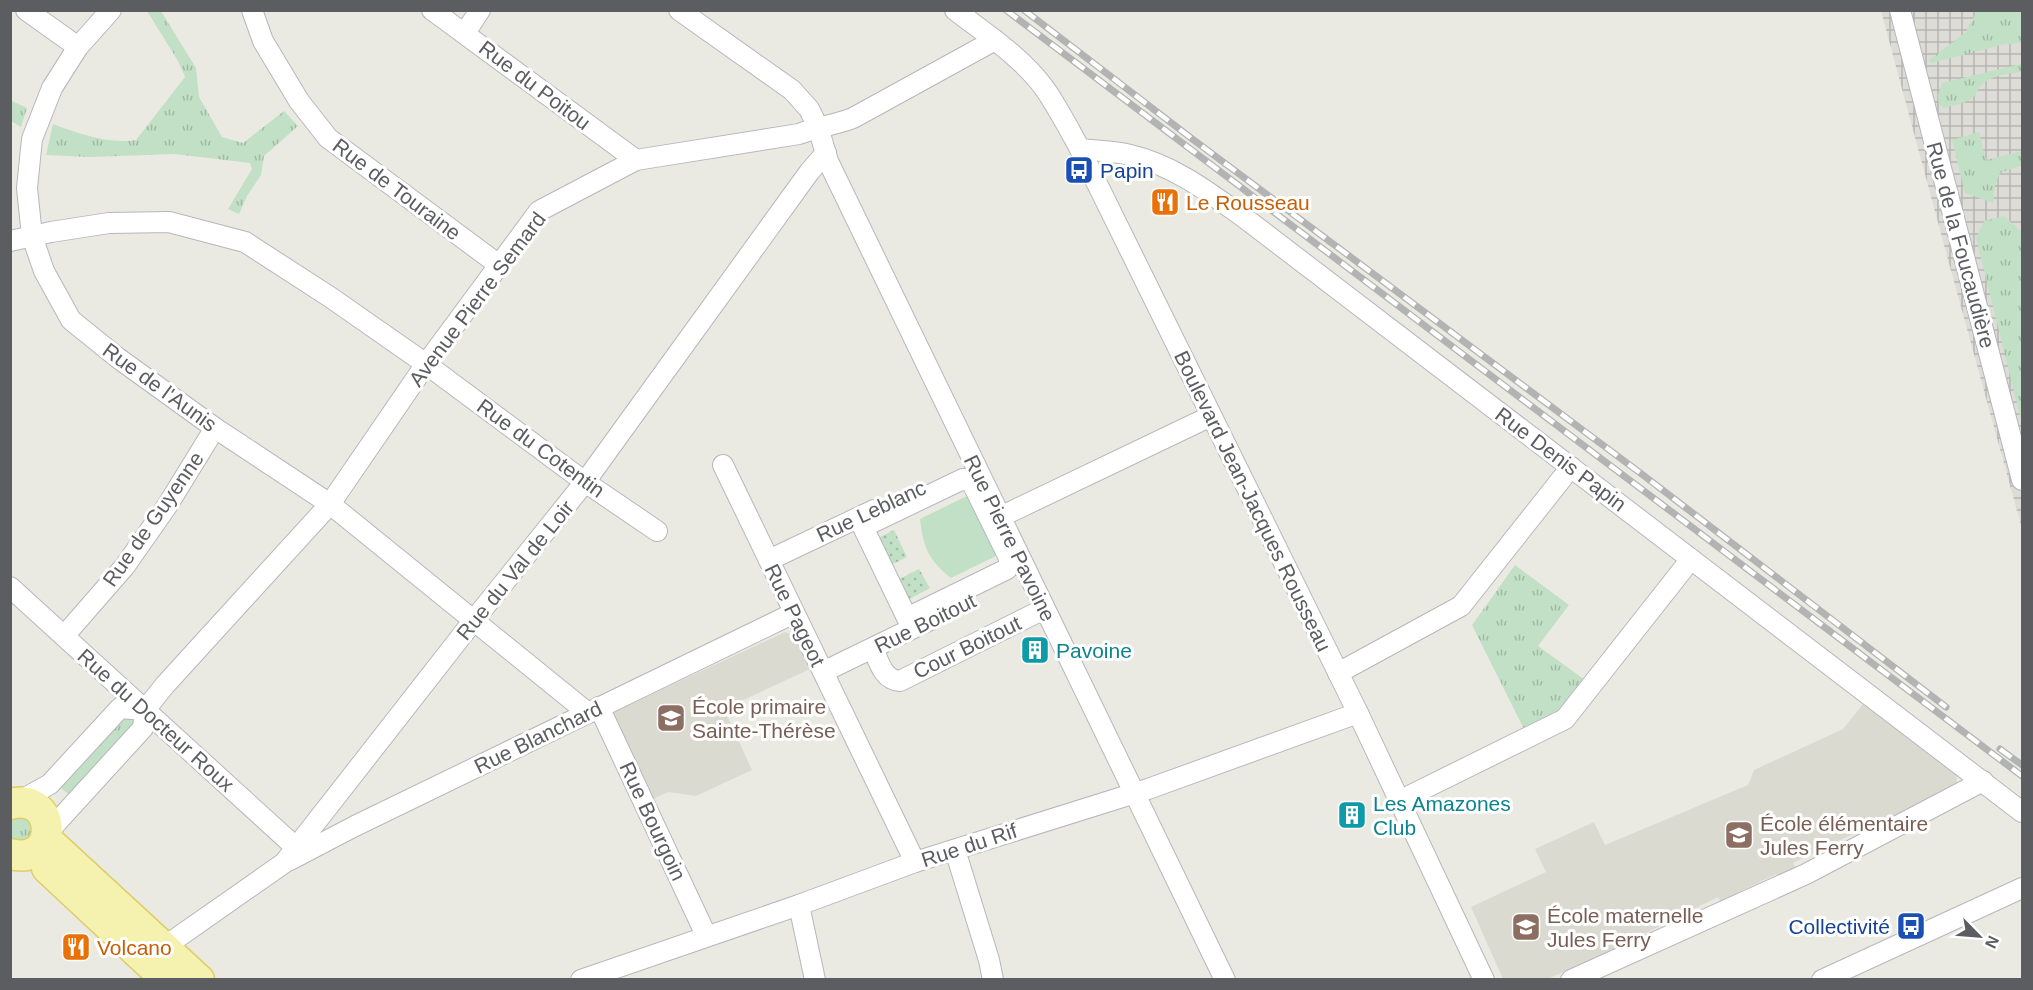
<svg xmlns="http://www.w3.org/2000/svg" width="2033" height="990" font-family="Arial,sans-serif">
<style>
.industrial{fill:url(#industrial-grid)}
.education{fill:#dbdad1}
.grass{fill:url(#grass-tufts)}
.park{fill:url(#park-dots)}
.garden{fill:#c2e0c5}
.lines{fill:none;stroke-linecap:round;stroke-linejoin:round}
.street-casing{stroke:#b5b7bb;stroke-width:22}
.primary-casing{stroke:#dfcd68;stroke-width:33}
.street{stroke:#fff;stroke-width:20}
.primary{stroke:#f4f2ae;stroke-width:30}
.rail-casing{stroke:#b2b3b3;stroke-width:7}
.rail{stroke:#fff;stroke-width:4.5;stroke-dasharray:14;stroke-linecap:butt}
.labels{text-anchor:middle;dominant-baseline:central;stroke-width:6;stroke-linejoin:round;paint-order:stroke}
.street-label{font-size:21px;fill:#5b5d61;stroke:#fff}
.transit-label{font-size:21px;fill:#164399;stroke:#fff;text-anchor:start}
.food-label{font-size:21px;fill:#c56008;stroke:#fff;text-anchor:start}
.culture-label{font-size:21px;fill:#0d838f;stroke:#fff;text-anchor:start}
.education-label{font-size:21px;fill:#785e54;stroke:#fff;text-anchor:start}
</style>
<defs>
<pattern id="industrial-grid" width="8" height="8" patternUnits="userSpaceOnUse" patternTransform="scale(1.5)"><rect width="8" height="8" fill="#dddcd7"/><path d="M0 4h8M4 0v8" fill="none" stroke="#b6b6b2"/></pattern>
<pattern id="grass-tufts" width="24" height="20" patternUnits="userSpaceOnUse" patternTransform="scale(1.5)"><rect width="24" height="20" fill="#c2e0c5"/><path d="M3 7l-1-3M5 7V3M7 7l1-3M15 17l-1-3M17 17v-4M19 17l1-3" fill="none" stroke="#a1b9a3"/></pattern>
<pattern id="park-dots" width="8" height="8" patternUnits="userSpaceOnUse" patternTransform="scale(1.5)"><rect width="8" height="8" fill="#c2e0c5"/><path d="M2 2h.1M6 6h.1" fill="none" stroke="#a1b9a3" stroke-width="1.8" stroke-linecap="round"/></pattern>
</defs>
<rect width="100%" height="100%" fill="#ebeae2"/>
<path class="industrial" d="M1881,11H2022V529L1950,267Z"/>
<g class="education">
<path d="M785,632L794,635L810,669L724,709L752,770L696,796L668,792L653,799L612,713Z"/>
<path d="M1863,704L1957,775L1956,788L1882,823L1880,821L1793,863L1796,868L1778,877L1776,874L1739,892L1740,895L1722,904L1718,897L1589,961L1547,979H1503L1471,907L1546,872L1535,849L1594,822L1605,845L1748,785L1754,770L1843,729Z"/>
</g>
<g class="grass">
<path d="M147,11H161L196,68L199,97L222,137L243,143L284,111L298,126L264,156L261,175L247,196L239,214L228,209L252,169L250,163L175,154L90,157L46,155L53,124C80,134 107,144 136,140L185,77L178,61Z"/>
<path d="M1977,11H2022V43L2005,44L1932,63L1929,60L1966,32Z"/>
<path d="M2021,64L2022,65V72C2008,73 1989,75 1979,88C1976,92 1976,96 1971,99C1964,104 1953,105 1944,108L1939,104L1938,96L1942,83Z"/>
<path d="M10,100L27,108L21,127L11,121Z"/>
<path d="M1979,132L1986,160L2022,151V165L2000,173L1995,185L1993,203L1965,193L1952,140Z"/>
<path d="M2004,216L2021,231L2022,237V424L1976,238L1984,221Z"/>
<path d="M1515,565L1569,605L1538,646L1592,685L1528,737L1472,625Z"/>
<path d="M128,713L137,721L72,797L58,786Z"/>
<path d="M23,811L38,836L11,846V814Z"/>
</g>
<g class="park">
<path d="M894,530L907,557L889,566L876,539Z"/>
<path d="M919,569L930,588L906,601L895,581Z"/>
</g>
<path class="garden" d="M967,496L998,555L951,578C929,561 923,547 920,519Z"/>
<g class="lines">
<g class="street-casing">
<g id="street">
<path d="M26,10L78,47"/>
<path d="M111,10L78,47L52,88L32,139L27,188L32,236L44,271L71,320L118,358L215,428L330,504L588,713"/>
<path d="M252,10L263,41L299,101L328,138L499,265"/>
<path d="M432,10L636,160"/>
<path d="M679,10L792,90L809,109L818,127L828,161L1225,980"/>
<path d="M955,10C986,34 1022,57 1045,89C1058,108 1069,129 1080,149L1358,713L1484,980"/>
<path d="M1900,10L2022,480"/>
<path d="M465,33L480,10"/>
<path d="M1080,149C1096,151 1114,151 1130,155C1174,165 1211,194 1246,219L2022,812"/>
<path d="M10,241L51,232L109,223L169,222L245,242L330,297L426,364L585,482L657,531"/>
<path d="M723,465L915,862"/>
<path d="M963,479L972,483L1010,560L1007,569L907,618L863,527Z"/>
<path d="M1000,517L1211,416"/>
<path d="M769,560L874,510"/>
<path d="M10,587L302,853"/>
<path d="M64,636L125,566L167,506L215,428"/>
<path d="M873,648C879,662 883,680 900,681L1044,609"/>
<path d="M823,672L932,619"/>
<path d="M1338,673L1461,606L1571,467"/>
<path d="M599,707L706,935"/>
<path d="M1399,801L1565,719L1691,559"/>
<path d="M18,802L50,784L120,708L145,710"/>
<path d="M48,832L143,728L145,710L165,685L330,504L426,364L539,211L636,160L799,134C817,127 835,125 853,118L995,40"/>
<path d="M955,850L989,960L993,980"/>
<path d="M290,860L355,826L794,613"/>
<path d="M799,905L815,980"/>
<path d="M164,947L284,863L474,620L585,482L810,171L826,153"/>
<path d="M581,980L799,905L915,862L1148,789L1358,713"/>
<path d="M1571,980L1806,874L1983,781"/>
<path d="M1822,980L2022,888"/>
</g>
</g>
<g class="primary-casing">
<g id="primary">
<path d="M10,804C58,791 60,867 10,854"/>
<path d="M46,839L199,980"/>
<path d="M47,868L167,980"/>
</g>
</g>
<use href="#street" class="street"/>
<use href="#primary" class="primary"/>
<g class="rail-casing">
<g id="rail">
<path d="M1006,10L2022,776"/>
<path d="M1024,10L1195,141L1643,475L1946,707"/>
<path d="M2000,749L2022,765"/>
</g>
</g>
<use href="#rail" class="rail"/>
</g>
<defs>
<g id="bus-square" transform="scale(1.5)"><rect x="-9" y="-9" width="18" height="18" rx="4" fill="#1a4fb4" stroke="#fff"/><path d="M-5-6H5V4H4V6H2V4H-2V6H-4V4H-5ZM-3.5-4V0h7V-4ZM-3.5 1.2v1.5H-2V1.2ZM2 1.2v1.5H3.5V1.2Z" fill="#fff"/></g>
<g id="restaurant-square" transform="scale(1.5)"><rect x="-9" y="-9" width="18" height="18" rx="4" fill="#e8710a" stroke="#fff"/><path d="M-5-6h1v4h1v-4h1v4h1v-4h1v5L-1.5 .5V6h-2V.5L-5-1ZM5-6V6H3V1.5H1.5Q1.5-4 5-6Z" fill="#fff"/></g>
<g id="building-square" transform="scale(1.5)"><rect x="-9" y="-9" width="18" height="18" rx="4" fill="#0f9aa8" stroke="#fff"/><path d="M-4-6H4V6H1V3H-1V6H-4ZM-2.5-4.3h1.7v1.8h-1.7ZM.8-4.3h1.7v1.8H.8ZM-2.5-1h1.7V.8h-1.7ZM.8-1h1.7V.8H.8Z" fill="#fff"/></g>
<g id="school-square" transform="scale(1.5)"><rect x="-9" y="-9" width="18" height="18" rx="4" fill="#8d6e63" stroke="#fff"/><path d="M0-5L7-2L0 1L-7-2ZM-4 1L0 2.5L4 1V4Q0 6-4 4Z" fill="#fff"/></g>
</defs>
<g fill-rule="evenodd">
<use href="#bus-square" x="1079" y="170"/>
<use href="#restaurant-square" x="1165" y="202"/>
<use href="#building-square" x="1035" y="650"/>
<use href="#school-square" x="671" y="718"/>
<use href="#building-square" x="1352" y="815"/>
<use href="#school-square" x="1739" y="835"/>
<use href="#bus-square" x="1911" y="926"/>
<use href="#school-square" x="1526" y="927"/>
<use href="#restaurant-square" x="76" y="947"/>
</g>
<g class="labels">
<g class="street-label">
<text transform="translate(535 85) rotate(37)">Rue du Poitou</text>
<text transform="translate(397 189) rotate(37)">Rue de Touraine</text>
<text transform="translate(1961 245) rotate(75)">Rue de la Foucaudière</text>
<text transform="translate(477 299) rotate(-53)">Avenue Pierre Semard</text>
<text transform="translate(160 387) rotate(36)">Rue de l'Aunis</text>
<text transform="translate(541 448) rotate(36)">Rue du Cotentin</text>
<text transform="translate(1561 459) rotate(37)">Rue Denis Papin</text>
<text transform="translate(1253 501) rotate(64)">Boulevard Jean-Jacques Rousseau</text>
<text transform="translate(871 511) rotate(-25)">Rue Leblanc</text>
<text transform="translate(153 519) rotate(-55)">Rue de Guyenne</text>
<text transform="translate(1010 538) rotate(64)">Rue Pierre Pavoine</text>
<text transform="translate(515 570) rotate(-51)">Rue du Val de Loir</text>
<text transform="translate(795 615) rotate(64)">Rue Pageot</text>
<text transform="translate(925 623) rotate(-26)">Rue Boitout</text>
<text transform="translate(967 647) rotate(-26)">Cour Boitout</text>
<text transform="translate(156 720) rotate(42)">Rue du Docteur Roux</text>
<text transform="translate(538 737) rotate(-26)">Rue Blanchard</text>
<text transform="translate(653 821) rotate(65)">Rue Bourgoin</text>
<text transform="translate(969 845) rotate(-18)">Rue du Rif</text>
</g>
<g class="transit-label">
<text x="1100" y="170">Papin</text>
<text x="1890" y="926" text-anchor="end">Collectivité</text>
</g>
<g class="food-label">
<text x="1186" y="202">Le Rousseau</text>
<text x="97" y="947">Volcano</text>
</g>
<g class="culture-label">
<text x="1056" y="650">Pavoine</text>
<text x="1373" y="803">Les Amazones<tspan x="1373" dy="24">Club</tspan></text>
</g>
<g class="education-label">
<text x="692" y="706">École primaire<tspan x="692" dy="24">Sainte-Thérèse</tspan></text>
<text x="1760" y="823">École élémentaire<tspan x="1760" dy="24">Jules Ferry</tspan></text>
<text x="1547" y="915">École maternelle<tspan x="1547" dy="24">Jules Ferry</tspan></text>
</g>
</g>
<rect width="2033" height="990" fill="none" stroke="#5b5d61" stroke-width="24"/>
<g transform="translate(1979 936) rotate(115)" stroke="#ffffff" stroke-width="4.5" paint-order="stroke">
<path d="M0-4.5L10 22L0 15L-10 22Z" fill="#5b5d61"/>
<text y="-9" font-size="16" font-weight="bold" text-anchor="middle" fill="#5b5d61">N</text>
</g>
</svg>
